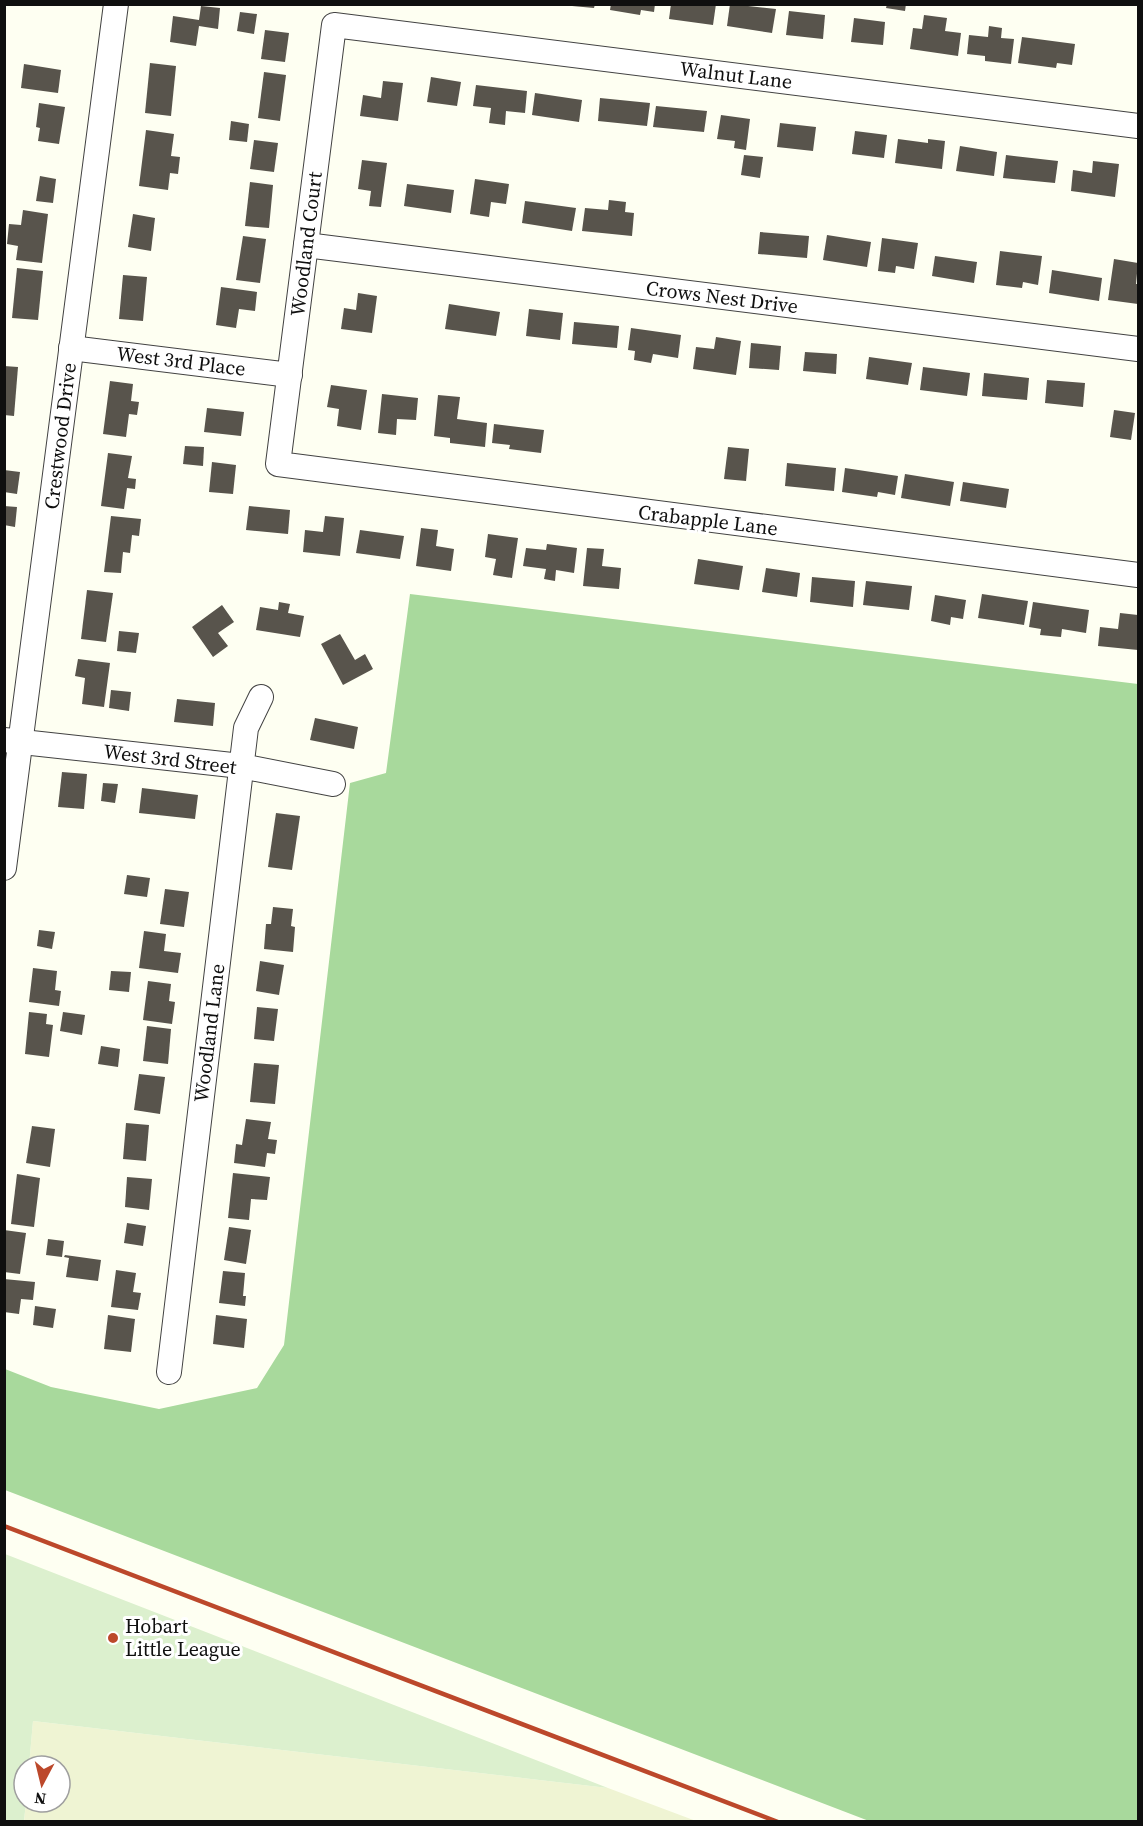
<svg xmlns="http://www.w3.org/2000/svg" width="1143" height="1826" font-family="'Source Serif 4',serif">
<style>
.farmland{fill:#eff4d3}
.forest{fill:#a8d99c}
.pitch{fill:#dcf0ce}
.building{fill:#58544c}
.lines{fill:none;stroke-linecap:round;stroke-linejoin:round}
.minor-casing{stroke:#424242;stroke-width:26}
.minor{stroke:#fff;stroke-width:24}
.rail{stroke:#bc482b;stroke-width:4.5}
.poi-dot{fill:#bc482b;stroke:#fff;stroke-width:2}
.labels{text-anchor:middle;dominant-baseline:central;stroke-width:6;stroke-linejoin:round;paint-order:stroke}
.street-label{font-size:20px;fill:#0f0f0f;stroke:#fff}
.poi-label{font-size:20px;fill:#0f0f0f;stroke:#fff;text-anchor:start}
</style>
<rect width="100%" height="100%" fill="#fefff2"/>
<path class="farmland" d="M33,1721L608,1788L696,1821L24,1822L26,1802H60V1766H29Z"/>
<path class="forest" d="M410,594L1138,684V1821H869L5,1490V1369L51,1387L159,1409L257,1388L284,1345L350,783L386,773Z"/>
<path class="pitch" d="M4,1554H5L608,1788L33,1721L29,1766H24V1802H26L24,1821H5Z"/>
<g class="building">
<path d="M572,4H595L594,8L572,6Z"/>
<path d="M611,4H655L654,12L641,10L640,15L610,10Z"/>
<path d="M671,4H716L713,25L669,19Z"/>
<path d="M730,4L776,9L772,33L727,26Z"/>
<path d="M887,4H906L905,11L886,8Z"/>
<path d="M201,6L220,8L218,29L199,26L196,46L170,42L173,16L199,20Z"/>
<path d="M789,11L825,15L823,39L786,35Z"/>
<path d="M240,12L257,14L254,34L237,31Z"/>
<path d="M924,15L947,18L945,31L961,33L958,56L910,49L913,28L922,29Z"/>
<path d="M854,18L885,22L883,45L851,42Z"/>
<path d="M989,26L1002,28L1001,38L1014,39L1011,64L985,61V56L967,54L969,35L988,37Z"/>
<path d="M265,30L289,33L285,62L261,59Z"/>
<path d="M1022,37L1075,44L1072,65L1057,63L1056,68L1018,63Z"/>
<path d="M150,63L176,66L171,116L145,113Z"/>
<path d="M24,64L61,70L58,93L21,88Z"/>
<path d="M264,72L286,75L280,121L258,118Z"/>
<path d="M431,77L461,82L457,106L427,102Z"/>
<path d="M383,81L403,83L398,121L360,116L363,95L381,98Z"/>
<path d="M476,85L527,91L525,113L506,111L505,125L489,123L491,108L473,106Z"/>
<path d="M535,93L582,100L579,122L532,115Z"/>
<path d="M600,98L650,103L647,126L598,121Z"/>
<path d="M39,103L65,107L59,144L38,141L40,128L36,127Z"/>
<path d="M656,106L707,111L704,132L653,127Z"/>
<path d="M721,115L750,119L746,150L734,148L735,141L717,139Z"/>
<path d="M231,121L249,124L247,142L229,140Z"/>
<path d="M780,123L816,127L813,151L777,147Z"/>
<path d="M146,130L174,134L171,156L180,157L178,174L170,173L168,190L139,186Z"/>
<path d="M855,131L887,135L884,158L852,154Z"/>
<path d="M898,139L928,143V139L945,141L942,169L895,163Z"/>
<path d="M254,140L278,143L274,172L250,169Z"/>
<path d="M960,146L997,152L994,176L956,171Z"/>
<path d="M744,155L763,157L760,178L741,175Z"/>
<path d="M1006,155L1058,161L1055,183L1003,178Z"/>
<path d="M362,160L387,163L381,207L369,206L371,191L358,189Z"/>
<path d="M1093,161L1119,164L1115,197L1071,191L1073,170L1092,173Z"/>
<path d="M40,176L56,179L53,203L36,201Z"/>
<path d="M475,179L509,184L506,204L491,202L489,217L470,214Z"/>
<path d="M250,182L273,185L269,228L245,226Z"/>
<path d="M407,184L454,190L451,213L404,206Z"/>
<path d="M609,200L626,202L625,212L634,213L632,236L582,231L585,208L608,210Z"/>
<path d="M525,201L576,208L572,231L522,223Z"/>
<path d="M23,210L48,214L42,263L16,260L18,246L7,244L9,224L21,225Z"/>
<path d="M133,214L155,218L151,251L128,247Z"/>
<path d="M760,232L809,236L807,258L758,254Z"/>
<path d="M827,235L871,242L867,267L823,260Z"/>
<path d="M243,236L266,239L260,283L236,280Z"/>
<path d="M882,238L918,243L914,269L896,266L895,273L878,271Z"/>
<path d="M1000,251L1042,256L1038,285L1023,282L1022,288L996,285Z"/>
<path d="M935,256L977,262L974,283L932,276Z"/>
<path d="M1114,259L1138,263L1136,284H1138V304L1108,300Z"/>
<path d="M17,268L43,271L38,320L12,318Z"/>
<path d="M1052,270L1102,278L1099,301L1049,293Z"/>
<path d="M123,275L147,277L143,321L119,319Z"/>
<path d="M221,287L257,292L255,311L239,309L236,328L216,325Z"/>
<path d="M358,293L377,296L372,333L341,329L344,308L356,310Z"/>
<path d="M449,304L500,312L496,336L445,329Z"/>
<path d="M529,309L563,313L560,340L526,336Z"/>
<path d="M574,322L619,326L617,348L572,344Z"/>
<path d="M631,328L681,335L678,358L653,354L651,363L634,360L635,351L628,350Z"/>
<path d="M716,337L741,341L736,375L693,369L696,347L714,349Z"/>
<path d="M751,343L781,346L779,370L749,368Z"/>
<path d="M805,352L837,354L836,374L803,371Z"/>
<path d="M869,357L912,363L908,385L866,379Z"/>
<path d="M4,366L18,367L14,416L4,415Z"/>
<path d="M923,367L970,373L967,396L920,390Z"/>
<path d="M984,373L1029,378L1027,400L982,396Z"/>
<path d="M1047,380L1085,383L1083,407L1045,403Z"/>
<path d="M110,381L133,384L131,401L139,402L137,415L129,414L126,437L103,434Z"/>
<path d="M331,385L367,390L361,430L337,426L339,409L327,407Z"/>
<path d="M382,394L418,398L416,420L397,419L396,435L378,433Z"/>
<path d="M438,395L460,397L457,419L487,423L485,447L450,443V438L434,436Z"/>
<path d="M207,408L244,412L241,436L204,432Z"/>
<path d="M1114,410L1135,413L1131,440L1110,437Z"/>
<path d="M494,424L544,430L541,453L509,449L510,445L492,443Z"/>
<path d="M185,446L204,447L203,466L183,464Z"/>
<path d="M728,447L749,449L746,481L724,479Z"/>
<path d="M108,453L132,456L128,478L136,479L135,489L127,488L124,509L101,506Z"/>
<path d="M212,462L236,465L233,494L209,492Z"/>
<path d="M787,463L836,468L834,491L785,486Z"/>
<path d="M845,468L898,476L895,495L878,492L877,497L842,492Z"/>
<path d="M4,470L20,472L17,494L4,492Z"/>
<path d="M905,474L954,482L950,506L901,498Z"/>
<path d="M963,482L1009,489L1006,508L960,501Z"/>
<path d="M4,506L17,507L15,527L4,525Z"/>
<path d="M249,506L290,510L288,534L246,530Z"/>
<path d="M111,516L141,519L139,536L132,535L130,553L123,552L121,573L104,572Z"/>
<path d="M325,516L344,518L340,556L303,552L305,530L323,532Z"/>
<path d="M421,528L438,530L436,546L454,549L451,571L416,566Z"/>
<path d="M360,530L404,536L400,559L356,553Z"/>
<path d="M488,534L518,538L512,578L493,575L496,559L485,557Z"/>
<path d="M547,544L577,548L574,573L556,570L555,581L544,579L546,569L523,566L526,548L546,550Z"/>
<path d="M587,548L604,549L602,566L621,568L619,589L583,586Z"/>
<path d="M698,559L743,566L739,590L694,584Z"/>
<path d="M766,568L800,573L797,597L762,592Z"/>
<path d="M812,577L855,581L853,607L810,602Z"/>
<path d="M866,581L912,586L909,610L863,605Z"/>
<path d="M87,590L113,593L106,642L81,639Z"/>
<path d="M982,594L1028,601L1024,625L978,618Z"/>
<path d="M935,595L966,600L963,619L951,617L950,625L931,621Z"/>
<path d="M279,602L290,604L288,613L304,616L300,637L256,630L260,607L278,610Z"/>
<path d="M1033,602L1089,610L1086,633L1062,629L1061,637L1040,635L1041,629L1029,627Z"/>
<path d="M222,605L234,622L218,633L228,646L213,657L192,627Z"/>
<path d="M1120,613L1138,615V650L1098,646L1100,627L1118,629Z"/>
<path d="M119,631L139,633L136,653L117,651Z"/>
<path d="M340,634L355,660L365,654L373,669L343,685L321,644Z"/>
<path d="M78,659L110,663L104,707L82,704L85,678L75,676Z"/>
<path d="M111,690L131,692L129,711L109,708Z"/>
<path d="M177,699L215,703L213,726L174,722Z"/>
<path d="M315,718L358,727L354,749L310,740Z"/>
<path d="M62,772L87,774L84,809L58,807Z"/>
<path d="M103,783L118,784L115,803L101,801Z"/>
<path d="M142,788L198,795L195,819L139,813Z"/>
<path d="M276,813L300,816L292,870L268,867Z"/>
<path d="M127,875L150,878L147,897L124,894Z"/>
<path d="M165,889L189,892L184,927L160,924Z"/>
<path d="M273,907L293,909L291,926L295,927L293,952L264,949L266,924H271Z"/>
<path d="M39,930L55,932L52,949L37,946Z"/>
<path d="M144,931L166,934L164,951L181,953L178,973L139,968Z"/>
<path d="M260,961L284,965L279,995L256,991Z"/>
<path d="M33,968L57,971L55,990L61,991L59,1006L29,1002Z"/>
<path d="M111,971L131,972L129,992L109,990Z"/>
<path d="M148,981L171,984L169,1001L175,1002L172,1024L143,1020Z"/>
<path d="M257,1007L278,1009L274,1041L254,1039Z"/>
<path d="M29,1012L47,1014L46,1024L53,1025L49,1057L25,1054Z"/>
<path d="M63,1012L85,1015L82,1035L60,1031Z"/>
<path d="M147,1026L171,1029L168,1064L143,1061Z"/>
<path d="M101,1046L120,1049L118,1067L98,1064Z"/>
<path d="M254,1063L279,1065L275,1104L250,1102Z"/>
<path d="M139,1074L165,1077L160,1114L134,1110Z"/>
<path d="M246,1119L271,1122L268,1139L277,1140L275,1154L267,1153L265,1167L234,1163L236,1144L242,1145Z"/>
<path d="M126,1123L149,1125L146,1161L123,1159Z"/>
<path d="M32,1126L55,1129L50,1167L26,1163Z"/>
<path d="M233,1173L270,1177L267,1200L251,1199L249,1220L228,1218Z"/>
<path d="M17,1174L40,1178L34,1227L11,1224Z"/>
<path d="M127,1177L152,1179L149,1210L125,1207Z"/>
<path d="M127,1223L146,1226L143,1246L124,1243Z"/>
<path d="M229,1227L251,1230L246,1264L224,1260Z"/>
<path d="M4,1230L26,1233L20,1274L4,1272Z"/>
<path d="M48,1239L64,1241L62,1257L46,1255Z"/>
<path d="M65,1255L101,1260L98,1281L66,1277L69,1258L64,1257Z"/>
<path d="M116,1270L136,1273L133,1292L141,1293L138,1310L111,1307Z"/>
<path d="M223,1271L245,1273L243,1296H246L245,1306L219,1303Z"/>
<path d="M4,1279L35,1282L33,1300L21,1299L19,1314L4,1312Z"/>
<path d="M35,1306L56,1309L53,1328L33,1325Z"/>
<path d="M108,1315L135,1319L131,1352L104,1349Z"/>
<path d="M216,1315L247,1319L244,1348L213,1344Z"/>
</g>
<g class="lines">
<g class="minor-casing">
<g id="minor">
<path d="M1138,126L334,25L278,464L1138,575"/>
<path d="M306,245L1138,349"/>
<path d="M71,348L290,375"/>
<path d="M4,740L241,766L333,784"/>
<path d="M4,868L116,4"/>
<path d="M169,1372L246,728L261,697"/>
</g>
</g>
<use href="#minor" class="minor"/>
<path class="rail" d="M4,1526L778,1822"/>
</g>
<circle class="poi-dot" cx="113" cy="1638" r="6"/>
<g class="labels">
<g class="street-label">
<text transform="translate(736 75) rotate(7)">Walnut Lane</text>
<text transform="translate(306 244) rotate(-83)">Woodland Court</text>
<text transform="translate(722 297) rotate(7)">Crows Nest Drive</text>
<text transform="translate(181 361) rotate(7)">West 3rd Place</text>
<text transform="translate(60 436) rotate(-83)">Crestwood Drive</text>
<text transform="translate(708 520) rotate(7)">Crabapple Lane</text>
<text transform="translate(170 759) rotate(7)">West 3rd Street</text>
<text transform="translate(209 1033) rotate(-83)">Woodland Lane</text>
</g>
<g class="poi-label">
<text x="125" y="1626">Hobart<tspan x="125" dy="23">Little League</tspan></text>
</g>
</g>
<rect width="1143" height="1826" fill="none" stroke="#0f0f0f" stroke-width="12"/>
<g transform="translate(42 1784) rotate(187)"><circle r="28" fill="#ffffff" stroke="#9f9f9f" stroke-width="1.5"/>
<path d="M0-4.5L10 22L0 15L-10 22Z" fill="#bc482b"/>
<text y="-9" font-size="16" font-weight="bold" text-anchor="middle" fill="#0f0f0f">N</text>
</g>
</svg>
